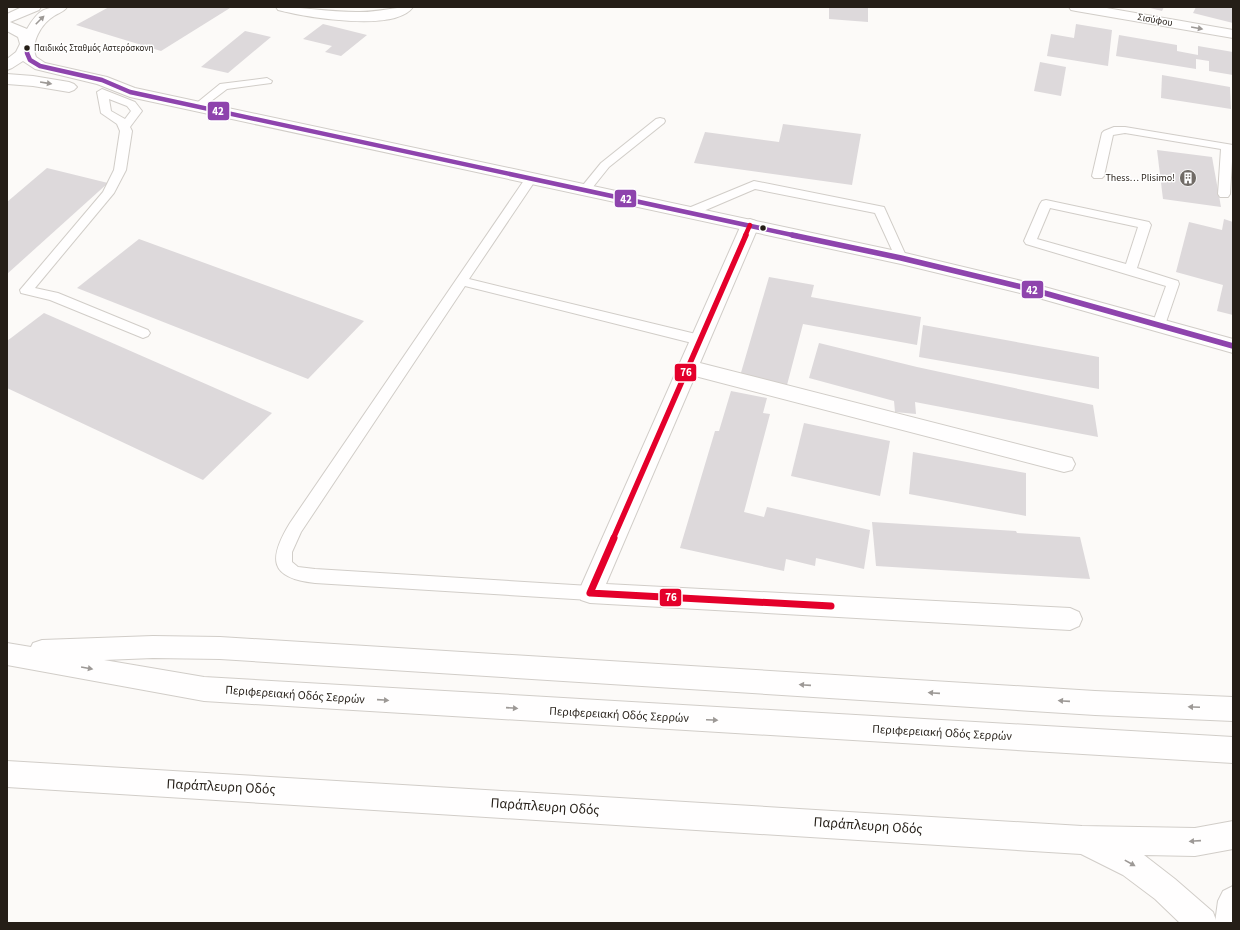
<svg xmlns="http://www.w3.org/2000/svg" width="1240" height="930" font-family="'Source Sans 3',sans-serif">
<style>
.building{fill:#ddd9db}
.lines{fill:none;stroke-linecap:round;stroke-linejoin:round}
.lane-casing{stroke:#d1cdc8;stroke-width:2}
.street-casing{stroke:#d1cdc8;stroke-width:2}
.secondary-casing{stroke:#d1cdc8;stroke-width:2}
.primary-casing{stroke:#d1cdc8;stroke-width:2}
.lane{fill:#fffefe;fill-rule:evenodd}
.street{fill:#fffefe;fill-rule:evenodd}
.secondary{fill:#fffefe;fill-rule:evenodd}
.primary{fill:#fffefe;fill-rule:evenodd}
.bus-1-far1-casing{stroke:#fff;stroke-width:6}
.bus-1-casing{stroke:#fff;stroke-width:8}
.bus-2-far2-casing{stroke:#fff;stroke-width:6}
.bus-2-far1-casing{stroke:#fff;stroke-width:8}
.bus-2-casing{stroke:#fff;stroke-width:10}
.bus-1-far1{stroke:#8e44ad;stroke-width:4.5}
.bus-1{stroke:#8e44ad;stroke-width:5.5}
.bus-2-far2{stroke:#e4002b;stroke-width:4.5}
.bus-2-far1{stroke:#e4002b;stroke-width:5.5}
.bus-2{stroke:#e4002b;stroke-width:7}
.oneway{fill:#9d9996}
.bus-dot{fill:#251e17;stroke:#fff;stroke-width:1.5}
.labels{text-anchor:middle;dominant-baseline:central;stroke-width:3;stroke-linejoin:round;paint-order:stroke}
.far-bus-label{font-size:9px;fill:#251e17;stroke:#fff;text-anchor:start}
.far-street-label{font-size:10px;fill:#251e17;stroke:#fff}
.far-poi-label{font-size:10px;fill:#251e17;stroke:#fff;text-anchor:end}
.street-label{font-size:12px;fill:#251e17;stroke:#fff}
.near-street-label{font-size:14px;fill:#251e17;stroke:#fff}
.line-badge{stroke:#fff;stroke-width:1.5}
.badge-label{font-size:11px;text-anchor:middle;font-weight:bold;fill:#fff}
</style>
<rect width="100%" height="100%" fill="#fcfaf8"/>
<g class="building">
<path d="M109,7H225L230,8L161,51L76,25Z"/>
<path d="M829,7H868V22L829,19Z"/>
<path d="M1146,7H1164L1162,11Z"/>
<path d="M1196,7L1233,8V23L1193,13Z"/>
<path d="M323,24L367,35L341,56L325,52L332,46L303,39Z"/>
<path d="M1076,24L1112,30L1108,66L1047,56L1051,34L1074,38Z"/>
<path d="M245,31L271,37L228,73L201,67Z"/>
<path d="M1119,35L1177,45V51L1198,55V46L1233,52V75L1209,71V61L1196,59V69L1116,56Z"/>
<path d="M1040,62L1066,67L1061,96L1034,91Z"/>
<path d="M1162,75L1230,87L1231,109L1161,98Z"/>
<path d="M783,124L861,134L852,185L694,163L705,132L779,142Z"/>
<path d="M1157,150L1212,157L1221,207L1163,199Z"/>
<path d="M47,168L108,183L7,274V202Z"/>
<path d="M1224,219L1233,222V315L1217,311L1223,285L1176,272L1189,222L1222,230Z"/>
<path d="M139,239L364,321L308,379L77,288Z"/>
<path d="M769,277L814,285L811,297L921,317L917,345L803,324L787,385L740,376Z"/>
<path d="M44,313L272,413L203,480L7,388V341Z"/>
<path d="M923,325L1099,357V389L919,357Z"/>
<path d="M819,343L917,367L1093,405L1098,437L915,402L916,414L895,412L894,401L809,378Z"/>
<path d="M731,391L767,398L763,413L770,414L744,512L764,517L767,507L870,530L864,569L816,558L815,566L786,559L784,571L680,548L715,431H719Z"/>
<path d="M804,423L890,441L880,496L791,476Z"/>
<path d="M913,452L1026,473V516L909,494Z"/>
<path d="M872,522L1016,531L1017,533L1080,537L1090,579L876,566Z"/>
</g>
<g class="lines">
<g class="lane-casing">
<g id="lane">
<path d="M267,78L272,81L271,83L227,89L202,108H194L193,106L220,84Z"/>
<path d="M102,89L135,102L142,111L130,127L132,131L126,170L114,193L35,288L58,293L148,330L150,333L148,336L143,338L50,300L21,293L20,290L103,192L114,170L120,131L117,124L101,113L97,92ZM109,99L127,106L131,111L125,119L111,111Z"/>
<path d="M660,118L664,119L665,121L664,123L609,167L589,192H581L579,190L601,163L656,119Z"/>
<path d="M1114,127H1125L1233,145L1230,194L1228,197H1220L1218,194L1221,149L1125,133L1113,135L1104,176L1102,178H1094L1092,176L1102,133L1104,131Z"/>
<path d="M531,175L535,176L537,178L469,279L700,335L705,337L707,340L705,343L700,345L465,286L301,532L292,552V562L298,567L315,569L590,586L596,588L598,593L596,598L590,600L315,583C269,578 268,559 290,523L527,176Z"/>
<path d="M754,181L884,207L907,258L905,261H897L875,213L755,189L694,215H686L684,212L686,209Z"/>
<path d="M1046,200L1149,222L1151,225L1137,268L1178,281L1179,284L1164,328L1159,330L1154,328L1152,325L1166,286L1026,244L1024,241L1040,204L1042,201ZM1050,208L1138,227L1126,264L1037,239Z"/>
</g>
</g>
<g class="street-casing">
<g id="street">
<path d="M276,7C303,7 329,12 356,12C376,13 393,7 413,7C395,33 305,17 278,10Z"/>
<path d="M1069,7H1101L1233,30V38L1076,11L1071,10Z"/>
<path d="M750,219L756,221L759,225L700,363L1064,456L1072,458L1075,464L1072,470L1064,472L695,376L606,584L1070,608L1079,612L1082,619L1079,626L1070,630L590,603L581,600L578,593L741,225L744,221Z"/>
<path d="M7,761L1082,826L1195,828L1233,821V849L1195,856L1144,855L1175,879L1213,912L1217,923H1180L1155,899L1123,875L1081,854L7,787Z"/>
</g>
</g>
<g class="secondary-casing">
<g id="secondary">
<path d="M22,7H41L39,10L10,22L27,29C39,9 44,7 67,7C64,12 58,13 54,16C41,24 30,43 36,57L45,63L107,77L135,88L901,252L1030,283L1233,339V353L1028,295L901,264L130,97L97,84L35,69L23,61L12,68L7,70V59L16,52L20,44L18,37L7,31V14Z"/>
<path d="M7,74L33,76L69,82L74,84L77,87L74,90L69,92L33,86L7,84Z"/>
<path d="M1233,886V923H1215L1218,901L1223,891Z"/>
</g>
</g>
<g class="primary-casing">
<path id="primary" d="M153,636L220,637L1095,691L1233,697V721L1095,715L220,659L153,658L104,660L204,677L1233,737V763L204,701L7,665V643L31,647L33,643L42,640Z"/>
</g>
<use href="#lane" class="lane"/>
<use href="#street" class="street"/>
<use href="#secondary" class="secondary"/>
<use href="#primary" class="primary"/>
<g class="bus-1-far1-casing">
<path id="bus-1-far1" d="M27,48V53L30,60L40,66L102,80L130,92L797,236"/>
</g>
<g class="bus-1-casing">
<path id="bus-1" d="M792,235L901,258L1030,289L1233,346"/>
</g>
<g class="bus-2-far2-casing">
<path id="bus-2-far2" d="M745,236L750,225"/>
</g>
<g class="bus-2-far1-casing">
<path id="bus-2-far1" d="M613,539L746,235"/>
</g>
<g class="bus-2-casing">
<path id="bus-2" d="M614,538L590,593L831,606"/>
</g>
<use href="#bus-1-far1" class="bus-1-far1"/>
<use href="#bus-1" class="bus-1"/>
<use href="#bus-2-far2" class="bus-2-far2"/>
<use href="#bus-2-far1" class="bus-2-far1"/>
<use href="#bus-2" class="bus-2"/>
</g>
<defs><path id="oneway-solid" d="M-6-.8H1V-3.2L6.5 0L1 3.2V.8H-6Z"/></defs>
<g class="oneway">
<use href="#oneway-solid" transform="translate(40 20) rotate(-45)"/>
<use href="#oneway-solid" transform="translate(1197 28) rotate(10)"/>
<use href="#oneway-solid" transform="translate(46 83) rotate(9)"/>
<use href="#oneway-solid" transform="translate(87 668) rotate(10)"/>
<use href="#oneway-solid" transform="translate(805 685) rotate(-176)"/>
<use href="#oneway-solid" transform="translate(934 693) rotate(-176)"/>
<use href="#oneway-solid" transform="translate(383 700) rotate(4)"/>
<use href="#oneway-solid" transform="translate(1064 701) rotate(-176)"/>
<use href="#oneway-solid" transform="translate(1194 707) rotate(-178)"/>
<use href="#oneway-solid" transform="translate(512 708) rotate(4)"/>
<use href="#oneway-solid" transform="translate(712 720) rotate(3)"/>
<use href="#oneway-solid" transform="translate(1195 841) rotate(176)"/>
<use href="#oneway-solid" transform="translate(1130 863) rotate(29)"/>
</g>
<defs>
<g id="building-disc" transform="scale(0.9)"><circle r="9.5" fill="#706b66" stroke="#fff"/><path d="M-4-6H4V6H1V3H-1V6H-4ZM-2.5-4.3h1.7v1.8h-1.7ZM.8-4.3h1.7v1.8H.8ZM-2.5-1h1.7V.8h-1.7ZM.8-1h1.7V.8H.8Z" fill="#fff"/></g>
</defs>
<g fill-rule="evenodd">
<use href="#building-disc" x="1188" y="178"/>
</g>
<g class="bus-dot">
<circle cx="27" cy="48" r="3.5"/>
<circle cx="763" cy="228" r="3.5"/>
</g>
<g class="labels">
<g class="far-bus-label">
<text x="34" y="48">Παιδικός Σταθμός Αστερόσκονη</text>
</g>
<g class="far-street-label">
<text transform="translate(1155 20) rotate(10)">Σισύφου</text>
</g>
<g class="far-poi-label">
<text x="1175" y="178">Thess… Plisimo!</text>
</g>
<g class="street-label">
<text transform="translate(295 695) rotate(4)">Περιφερειακή Οδός Σερρών</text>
<text transform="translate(619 715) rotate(3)">Περιφερειακή Οδός Σερρών</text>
<text transform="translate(942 733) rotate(3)">Περιφερειακή Οδός Σερρών</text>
</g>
<g class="near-street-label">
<text transform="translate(221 787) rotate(3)">Παράπλευρη Οδός</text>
<text transform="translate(545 807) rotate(4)">Παράπλευρη Οδός</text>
<text transform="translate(868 826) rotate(4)">Παράπλευρη Οδός</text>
</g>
</g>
<g class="line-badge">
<rect x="207" y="101" width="23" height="20" rx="4" fill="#8e44ad"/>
<rect x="614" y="189" width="23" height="19" rx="4" fill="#8e44ad"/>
<rect x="1021" y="280" width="23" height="19" rx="4" fill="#8e44ad"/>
<rect x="674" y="363" width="23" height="19" rx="4" fill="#e4002b"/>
<rect x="659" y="588" width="23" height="19" rx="4" fill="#e4002b"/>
</g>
<g class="badge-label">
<text x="218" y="115">42</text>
<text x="626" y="203">42</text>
<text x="1032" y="294">42</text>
<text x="686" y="376">76</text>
<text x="671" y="601">76</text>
</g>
<rect width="1240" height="930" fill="none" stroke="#251e17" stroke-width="16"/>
</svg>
